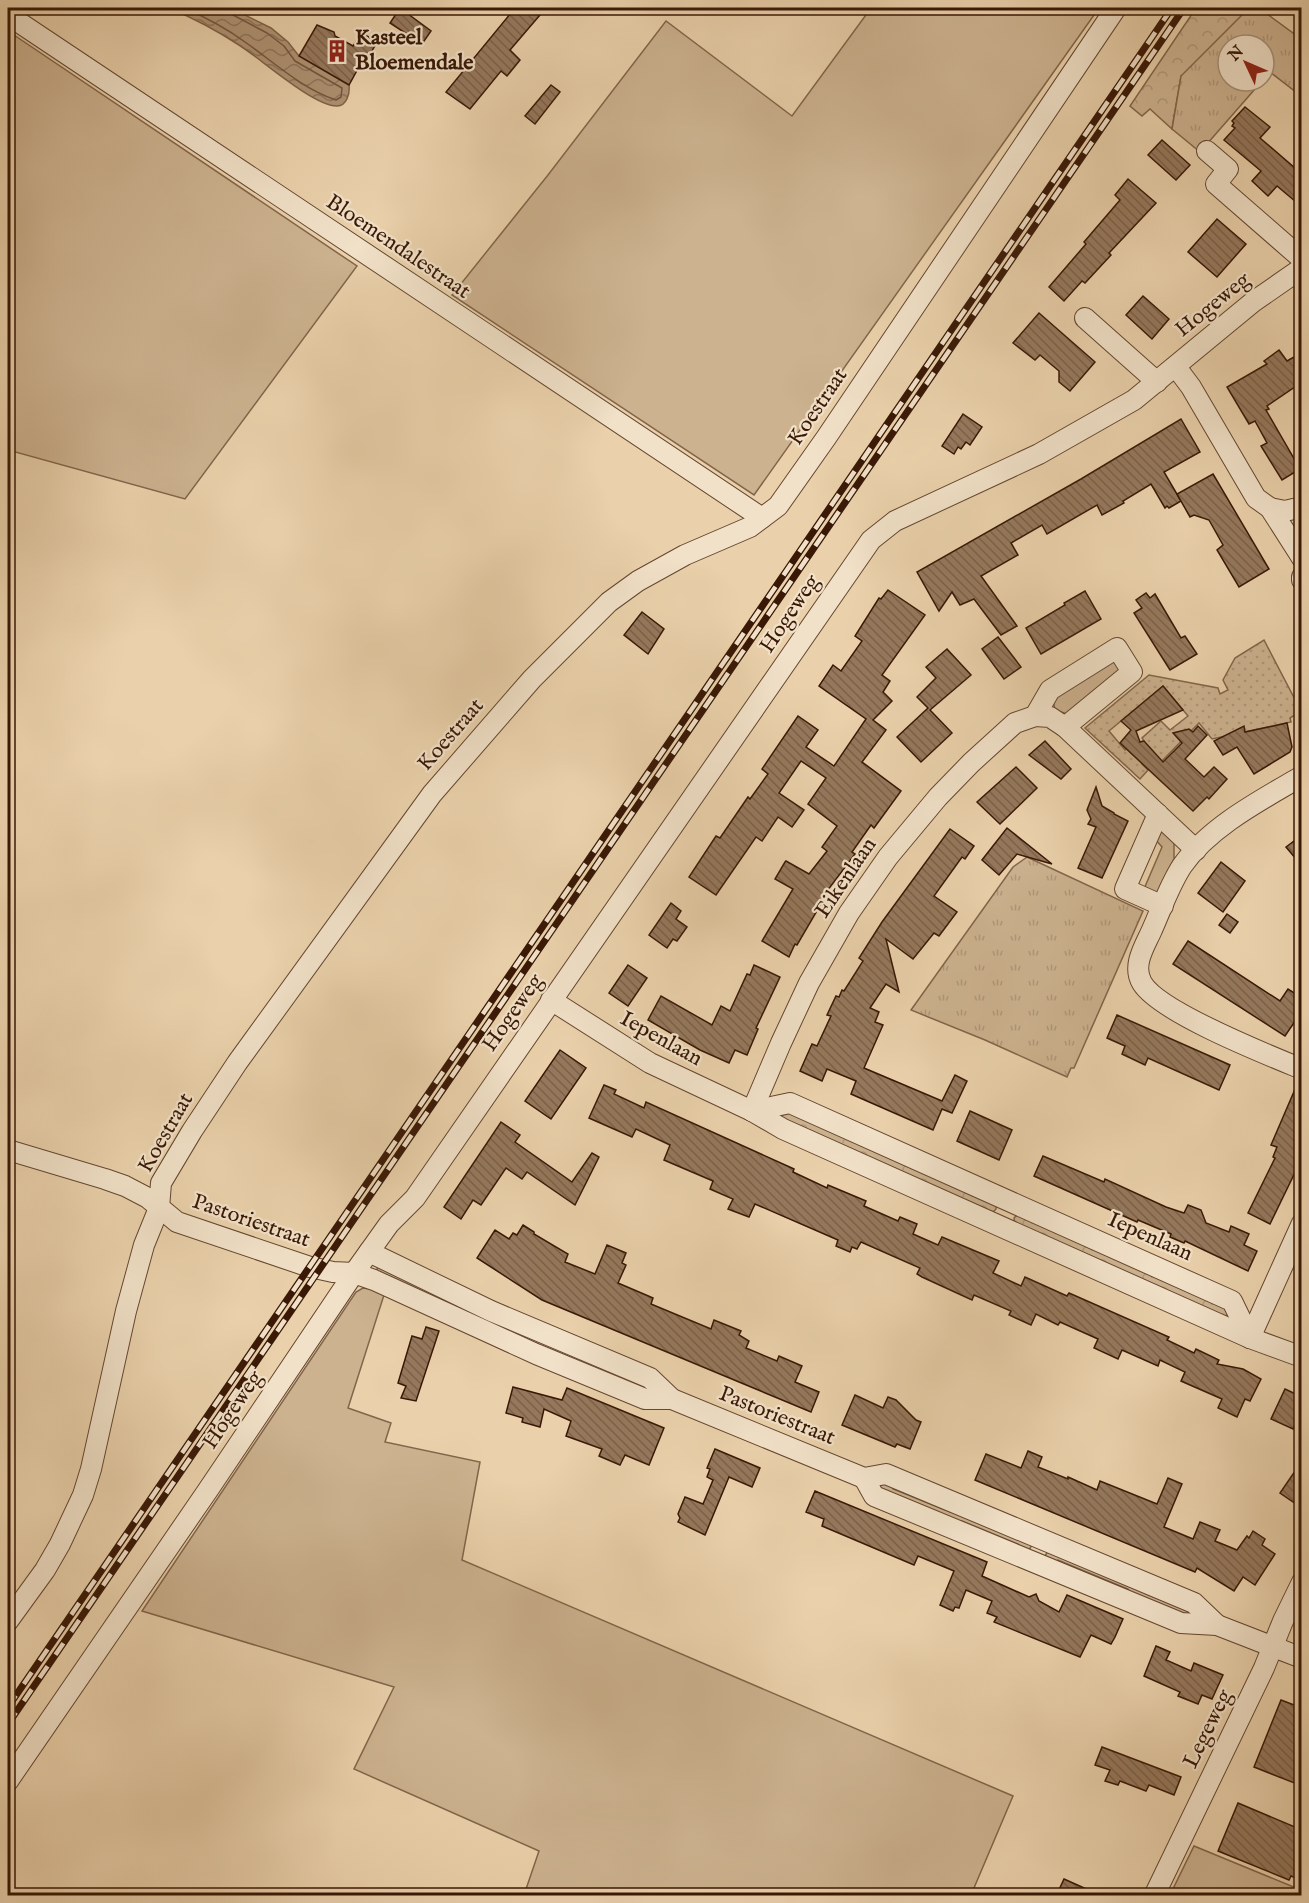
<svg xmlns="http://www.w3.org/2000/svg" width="1309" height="1903" font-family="'IM FELL English',serif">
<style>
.grass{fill:#ccb28f;stroke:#82654a;stroke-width:1.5}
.forest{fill:url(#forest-crowns);stroke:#82654a;stroke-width:1.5}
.park{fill:url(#park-tufts);stroke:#82654a;stroke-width:1.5}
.garden{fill:url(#garden-dots);stroke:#82654a;stroke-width:1.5;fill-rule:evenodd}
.water{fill:url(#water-waves);stroke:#7f6147;stroke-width:1.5}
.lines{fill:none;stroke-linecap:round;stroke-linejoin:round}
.shore{stroke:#74553c;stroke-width:1.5}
.building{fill:url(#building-back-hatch);stroke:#391806;stroke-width:1.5}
.minor-casing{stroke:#65462f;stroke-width:22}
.minor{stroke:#f1e1c8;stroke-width:20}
.rail-casing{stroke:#391806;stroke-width:7}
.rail{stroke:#f1e1c8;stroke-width:4.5;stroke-dasharray:14;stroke-linecap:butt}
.labels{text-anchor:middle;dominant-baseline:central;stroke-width:4.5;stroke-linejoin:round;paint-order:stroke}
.poi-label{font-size:22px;font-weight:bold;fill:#391806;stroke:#f1e1c8;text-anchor:start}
.street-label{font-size:22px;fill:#391806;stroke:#f1e1c8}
</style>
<defs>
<pattern id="forest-crowns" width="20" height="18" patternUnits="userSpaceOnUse" patternTransform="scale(1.5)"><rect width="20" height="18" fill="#ccb28f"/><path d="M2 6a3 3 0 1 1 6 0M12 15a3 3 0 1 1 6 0" fill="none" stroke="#b0987a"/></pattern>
<pattern id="park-tufts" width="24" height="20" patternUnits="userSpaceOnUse" patternTransform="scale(1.5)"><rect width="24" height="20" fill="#ccb28f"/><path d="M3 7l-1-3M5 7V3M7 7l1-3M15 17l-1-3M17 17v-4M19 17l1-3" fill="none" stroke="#b0987a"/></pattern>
<pattern id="garden-dots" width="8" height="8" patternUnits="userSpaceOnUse" patternTransform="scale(1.5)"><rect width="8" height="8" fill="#ccb28f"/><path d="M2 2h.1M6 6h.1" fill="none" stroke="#b0987a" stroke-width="1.8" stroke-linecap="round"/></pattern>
<pattern id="water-waves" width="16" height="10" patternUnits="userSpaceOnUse" patternTransform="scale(1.5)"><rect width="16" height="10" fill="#ae9273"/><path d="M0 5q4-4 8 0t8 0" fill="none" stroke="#8f765c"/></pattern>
<pattern id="building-back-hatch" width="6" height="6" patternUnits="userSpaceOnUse" patternTransform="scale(1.5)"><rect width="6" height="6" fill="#95785c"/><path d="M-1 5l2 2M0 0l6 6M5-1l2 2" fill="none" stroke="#7b614a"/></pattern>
</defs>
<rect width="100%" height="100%" fill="#ead1ab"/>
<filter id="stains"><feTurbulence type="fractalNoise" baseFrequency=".00333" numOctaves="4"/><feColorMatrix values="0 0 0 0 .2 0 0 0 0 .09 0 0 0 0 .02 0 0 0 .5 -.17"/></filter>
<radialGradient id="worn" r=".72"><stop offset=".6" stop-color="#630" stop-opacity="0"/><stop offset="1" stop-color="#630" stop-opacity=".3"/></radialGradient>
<g class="grass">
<path d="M871,8H1099L754,495L452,295L548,175L666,21L792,116Z"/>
<path d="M8,31L357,266L185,499L8,450Z"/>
<path d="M1115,661L1119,667V672L1067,714L1055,710L1053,700L1056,695L1108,662Z"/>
<path d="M1162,830L1174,842V859L1156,895L1144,889L1162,847L1155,839Z"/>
<path d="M378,1266L444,1299L443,1301L376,1273Z"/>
<path d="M363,1288L371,1289L384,1295L348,1408L391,1423L385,1442L480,1462L462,1560L1013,1796L971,1895H524L539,1851L354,1769L394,1687L142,1611L356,1292Z"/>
<path d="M883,1482H890L893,1489L950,1512L956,1510L1032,1545L1029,1550L1022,1551L1018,1544L962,1521L955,1523L881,1490L880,1486Z"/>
<path d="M1048,1551L1144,1587L1146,1594L1179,1607L1186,1605L1191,1611L1188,1617L1131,1596L1128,1589L1058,1560L1051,1563L1045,1556Z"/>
<path d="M1194,1846L1301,1890V1895H1170Z"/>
</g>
<g class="forest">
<path d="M1196,8H1259L1270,31L1228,45L1181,76L1172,129L1150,109L1142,116L1130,106Z"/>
<path d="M784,1110L996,1204V1209L992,1213L780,1117L781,1113Z"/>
<path d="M1018,1214L1224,1304L1228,1314L1225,1317L1015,1224L1014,1218Z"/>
</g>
<g class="park">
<path d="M1249,8H1259L1301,39V96L1270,72L1264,79V45H1228V81H1262L1200,152L1172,129L1181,76Z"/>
<path d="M1027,857L1143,911L1074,1068H1071L1067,1077L985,1040L911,1010L1013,867Z"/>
</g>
<path class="garden" d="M1264,640L1301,711L1290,718L1291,722L1212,739L1199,723L1162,761L1142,764L1148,770L1140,779L1085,728L1149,675L1218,688L1220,694L1228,690L1223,680L1235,658ZM1163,686L1188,716L1170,730L1161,721L1142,738L1144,741L1134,743L1125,750L1109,731Z"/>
<path class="water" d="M169,8H231L271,28L288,42L299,56L349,85C350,93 347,106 337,106C313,106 260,58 239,45C216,30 193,18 169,8Z"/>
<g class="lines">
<path class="shore" d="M184,8C205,17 226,28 245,42C275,63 301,88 336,100L341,97L342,88L295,61L284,46L267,33L233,15L230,8"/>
</g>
<g class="building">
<path d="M400,8L431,31L422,44L390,23Z"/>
<path d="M515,8H546L510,50L520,60L507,76L501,71L470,109L446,92Z"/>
<path d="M317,25L334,32L335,36L353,46L362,33L377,42L368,58L365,56L349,85L299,56Z"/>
<path d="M551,85L560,92L535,124L525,116Z"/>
<path d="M1245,107L1270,127L1260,138L1302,174V207L1277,186L1268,196L1252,181L1261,171L1224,140L1235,128L1232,126L1234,123L1232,121Z"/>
<path d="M1162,140L1190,165L1176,180L1148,155Z"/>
<path d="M1128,179L1156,203L1109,253L1111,255L1085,283L1082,281L1064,301L1049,287L1086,244L1084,242L1120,200L1115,195Z"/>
<path d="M1217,219L1246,244L1217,277L1188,252Z"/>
<path d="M1143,296L1169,319L1152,339L1126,315Z"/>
<path d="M1039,313L1095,362L1070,391L1059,382V371L1040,355L1035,360L1013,343Z"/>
<path d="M1279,350L1287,361L1294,357L1302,368V382L1267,406L1269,409L1266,410L1300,469L1282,480L1261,446L1267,443L1255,421L1249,424L1227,387L1267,364L1264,361Z"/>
<path d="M963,414L982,427L970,445L966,442L961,449L958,447L954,454L942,446Z"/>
<path d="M1181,419L1200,452L1164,472L1181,501L1169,508L1167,506L1165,508L1151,484L1123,501L1124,503L1102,515L1097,505L1047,534L1042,525L1011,543L1018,555L981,576L1017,626L1001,635L974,599L960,605L952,592L939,611L917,572L1081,479Z"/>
<path d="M1213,474L1269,569L1239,587L1217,550L1223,545L1209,520L1194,515L1190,517L1177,494Z"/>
<path d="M888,590L925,615L882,675L890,681L883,692L892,701L873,720L886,730L862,762L901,791L874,828L871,825L852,852L855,854L818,903L821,904L797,945L795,944L789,957L762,941L793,889L775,879L785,862L786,861L809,874L827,851L822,847L837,826L808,804L826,778L801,761L779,793L804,810L792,827L778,817L762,841L756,837L716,895L689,877L716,836L720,838L748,797L750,799L768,774L762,769L798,716L818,730L806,747L834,766L866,719L819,686L833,665L841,671L862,641L855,636L879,598L881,599Z"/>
<path d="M1085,591L1101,619L1041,654L1026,628L1065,605L1064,603Z"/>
<path d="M1146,593L1150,598L1155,594L1181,638L1185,636L1197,654L1170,670L1134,613L1142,608L1136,600Z"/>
<path d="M642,612L664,629L648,654L624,635Z"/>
<path d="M998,637L1021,667L1004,679L982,649Z"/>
<path d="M947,649L971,675L930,710L952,733L921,762L897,737L928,708L917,697L936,678L926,667Z"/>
<path d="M1163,686L1183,710L1136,731L1140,742L1144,741L1163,762L1182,743L1173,733L1189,729L1193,732L1198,726L1207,735L1185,759L1204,777L1214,767L1227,779L1209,799L1207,797L1193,811L1120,743L1131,730L1121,721Z"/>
<path d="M1287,723L1292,747L1290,752L1254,774L1237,747L1223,755L1214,741L1244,726L1245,732Z"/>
<path d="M1045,741L1071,769L1061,779L1029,755Z"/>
<path d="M1016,767L1037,788L1000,824L977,802Z"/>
<path d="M1096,787L1102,806L1114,813V814L1128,821L1102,878L1078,868L1096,827L1088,824L1091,819L1087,810Z"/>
<path d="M1007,828L1052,864L1017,854L999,875L982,860Z"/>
<path d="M950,829L974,846L965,859L962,857L934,896L957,912L939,936L934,933L913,959L886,939L899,992L886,984L870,1008L879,1012L875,1022L883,1025L864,1068L942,1101L955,1075L967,1081L952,1113L942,1109L933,1130L851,1094L856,1081L827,1069L822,1081L800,1071L812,1044L817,1046L831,1016L827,1015L836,996L839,997L842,990L844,991L863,961L859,958L882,922Z"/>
<path d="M1302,835V866L1286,847Z"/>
<path d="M1221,862L1245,881L1223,912L1198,893Z"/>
<path d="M671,903L681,911L676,919L687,927L677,941L673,939L667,948L649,935Z"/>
<path d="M1227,914L1238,922L1230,933L1219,925Z"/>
<path d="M1188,941L1280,1001L1288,989L1302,998V1011L1285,1036L1173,964Z"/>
<path d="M628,965L647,978L628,1006L609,993Z"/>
<path d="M754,965L780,977L756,1028L758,1029L747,1055L735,1050L729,1063L700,1050L648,1020L661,996L712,1025L721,1006L730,1011L747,974L750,975Z"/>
<path d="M1117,1015L1230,1065L1219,1090L1148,1058L1145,1065L1122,1054L1125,1046L1107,1038Z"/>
<path d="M560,1050L586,1068L551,1119L525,1101Z"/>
<path d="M1299,1080L1302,1081V1158L1270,1224L1248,1213L1275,1158L1273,1157L1277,1147L1271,1145Z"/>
<path d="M604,1085L616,1090L614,1094L644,1108L646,1102L794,1169L793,1172L827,1188L828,1185L866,1201L864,1206L898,1221L900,1217L917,1224L913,1234L938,1245L942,1237L999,1261L993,1273L1021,1286L1025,1277L1067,1296L1069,1293L1169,1337L1167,1340L1194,1353L1196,1349L1219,1360L1217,1364L1243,1369L1261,1379L1250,1401L1245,1399L1237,1417L1218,1408L1222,1399L1181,1381L1185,1372L1160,1360L1158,1366L1122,1350L1118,1359L1094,1348L1098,1339L1060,1322L1058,1325L1036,1314L1031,1325L1009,1315L1011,1311L974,1295L972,1300L922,1277L917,1274L920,1268L861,1242L857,1249L852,1247L850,1252L836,1246L838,1240L755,1204L749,1217L728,1209L733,1199L710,1189L713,1181L664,1160L670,1145L636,1129L632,1137L589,1118Z"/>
<path d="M970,1111L1012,1130L999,1160L957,1141Z"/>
<path d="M501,1122L520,1135L515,1142L572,1182L592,1153L599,1157L575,1205L527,1172L522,1179L506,1168L481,1205L473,1200L461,1219L444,1207Z"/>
<path d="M1043,1156L1104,1182L1105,1179L1166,1207L1184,1213L1188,1205L1201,1210L1206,1223L1229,1232L1231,1226L1249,1234L1244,1245L1257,1251L1248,1271L1185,1241L1184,1243L1170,1237L1171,1234L1138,1220L1137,1222L1034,1176Z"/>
<path d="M523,1225L534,1232V1234L568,1254L565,1262L595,1274L607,1245L626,1253L622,1263L626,1265L618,1283L653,1298L651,1304L711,1329L714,1320L741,1331L739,1335L749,1341L746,1348L777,1361L779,1356L802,1366L795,1382L819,1392L811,1412L542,1300L477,1258L495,1230L509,1239L513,1233L517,1235Z"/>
<path d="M426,1327L439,1331L416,1401L401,1398L406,1386L398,1383L412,1336L422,1339Z"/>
<path d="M513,1387L562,1400L567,1388L664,1428L649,1465L625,1455L620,1465L599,1456L602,1449L566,1436L571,1421L544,1409L540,1427L522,1422L523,1418L506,1413Z"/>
<path d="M1285,1389L1302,1397V1409L1293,1429L1271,1419Z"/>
<path d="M855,1395L883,1408L888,1397L896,1400L916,1420L921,1422L910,1449L897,1444L895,1447L842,1425Z"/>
<path d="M715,1449L760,1468L752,1487L729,1477L705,1535L678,1522L680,1518L678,1514L685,1497L703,1504L713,1480L707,1477L710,1469L707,1468Z"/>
<path d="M1028,1451L1042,1457L1038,1467L1068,1479V1477L1097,1490L1100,1481L1157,1504L1168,1478L1182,1484L1164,1527L1193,1539L1200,1522L1220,1530L1215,1541L1237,1550L1247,1536L1249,1538L1253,1531L1265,1539L1262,1545L1275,1554L1255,1585L1243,1577L1234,1591L1197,1568L1195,1572L975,1480L986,1454L1021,1468Z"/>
<path d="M1302,1461V1508L1280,1493Z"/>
<path d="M815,1491L987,1562L982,1576L1029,1597L1036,1594L1039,1601L1059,1612L1067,1595L1123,1619L1115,1637L1111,1644L1091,1635L1080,1657L994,1622L997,1617L987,1613L992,1601L966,1590L959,1608L955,1607L953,1611L940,1605L954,1571L918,1556L914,1565L822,1526L824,1519L806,1512Z"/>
<path d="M1156,1646L1170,1652L1166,1660L1191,1671L1194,1663L1223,1675L1212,1699L1202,1695L1198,1704L1178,1696L1180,1692L1144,1676Z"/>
<path d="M1281,1700L1302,1708V1786L1254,1767Z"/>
<path d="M1102,1747L1181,1777L1174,1795L1149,1785L1146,1791L1120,1781L1118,1785L1105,1781L1110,1770L1095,1765Z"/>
<path d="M1238,1803L1302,1830V1852L1297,1862L1302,1864V1866L1296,1878L1291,1876L1289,1880L1218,1851Z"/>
<path d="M1064,1879L1102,1896H1065L1058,1892Z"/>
</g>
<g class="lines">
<g class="minor-casing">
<g id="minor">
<path d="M8,15L762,518"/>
<path d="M1207,151L1228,169L1216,184L1302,259"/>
<path d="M1085,318L1157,382"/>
<path d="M1176,367L1191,387L1256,498L1270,508L1302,558"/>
<path d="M1270,508L1285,511L1302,507"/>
<path d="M1302,577V580"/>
<path d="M1035,716L1050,717L1065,727L1196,850"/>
<path d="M1302,776C1261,800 1209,827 1182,866C1169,886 1161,910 1151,932C1144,947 1132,966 1142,983C1159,1012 1268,1055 1302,1069"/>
<path d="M1158,814L1125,889L1163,906"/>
<path d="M551,1000L650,1063L752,1111L783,1129L1250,1338L1302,1357"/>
<path d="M752,1111L781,1043L809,983L849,913L888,857L938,797L971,763L1015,723L1035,716L1050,690L1117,648L1132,672L1065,727"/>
<path d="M752,1111L790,1103L1232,1301L1250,1338"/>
<path d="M8,1150L105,1179L125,1186L148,1198L177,1222L310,1267L333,1272L354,1273L374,1280L536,1354L645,1399H672"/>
<path d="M369,1252L491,1311L650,1378L672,1399L864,1478L886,1474L1194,1603L1217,1625"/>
<path d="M1250,1338L1302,1223"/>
<path d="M864,1478L874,1496L1181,1623L1217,1625L1302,1658"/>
<path d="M8,1621L45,1570L60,1544L83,1495L91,1469L126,1311L144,1245L159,1208L161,1183L192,1131L237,1063L432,794L532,679L609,602L638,581L685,555L750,527L778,506L826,438L1116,8"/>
<path d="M8,1781L208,1490L354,1273L389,1224L415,1198L871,540L895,521L1039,454L1134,400L1253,302L1302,268"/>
<path d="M1154,1896L1264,1668L1283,1621L1302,1582"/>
</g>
</g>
<use href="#minor" class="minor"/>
<g class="rail-casing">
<g id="rail">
<path d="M8,1707L1172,8"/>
<path d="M8,1724L1184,8"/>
</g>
</g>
<use href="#rail" class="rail"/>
</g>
<defs>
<g id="building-bare" transform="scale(1.8)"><path d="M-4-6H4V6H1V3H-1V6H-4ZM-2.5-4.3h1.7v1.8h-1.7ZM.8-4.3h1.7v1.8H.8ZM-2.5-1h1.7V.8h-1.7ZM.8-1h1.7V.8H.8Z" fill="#8f2418" stroke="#f1e1c8" stroke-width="2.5" paint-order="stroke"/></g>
</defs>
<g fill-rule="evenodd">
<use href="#building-bare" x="337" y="51"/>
</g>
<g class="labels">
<g class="poi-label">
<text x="355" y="38">Kasteel<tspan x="355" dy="25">Bloemendale</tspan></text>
</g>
<g class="street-label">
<text transform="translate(398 247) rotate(34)">Bloemendalestraat</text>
<text transform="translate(1213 305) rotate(-39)">Hogeweg</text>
<text transform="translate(818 407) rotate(-56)">Koestraat</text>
<text transform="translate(790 614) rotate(-56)">Hogeweg</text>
<text transform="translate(451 735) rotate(-49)">Koestraat</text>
<text transform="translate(846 878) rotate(-56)">Eikenlaan</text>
<text transform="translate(513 1013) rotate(-55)">Hogeweg</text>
<text transform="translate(661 1039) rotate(29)">Iepenlaan</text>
<text transform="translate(166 1133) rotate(-60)">Koestraat</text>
<text transform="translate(251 1221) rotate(19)">Pastoriestraat</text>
<text transform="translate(1150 1237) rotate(24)">Iepenlaan</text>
<text transform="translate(233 1410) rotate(-56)">Hogeweg</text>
<text transform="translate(777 1416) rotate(22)">Pastoriestraat</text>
<text transform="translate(1208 1729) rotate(-64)">Legeweg</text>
</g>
</g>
<rect width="1309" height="1903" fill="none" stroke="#ead1ab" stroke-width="30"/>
<rect x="9" y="9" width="1291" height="1885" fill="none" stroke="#391806" stroke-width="3"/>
<rect x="15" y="15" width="1279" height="1873" fill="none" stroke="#391806" stroke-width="1.5"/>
<g transform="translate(1246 63) rotate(314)"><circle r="28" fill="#f1e1c8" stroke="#a7917a" stroke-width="1.5"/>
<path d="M0-4.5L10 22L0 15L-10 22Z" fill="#8f2418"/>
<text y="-9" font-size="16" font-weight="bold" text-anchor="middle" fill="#391806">N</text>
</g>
<rect width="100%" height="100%" filter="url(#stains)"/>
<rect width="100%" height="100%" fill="url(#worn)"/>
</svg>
